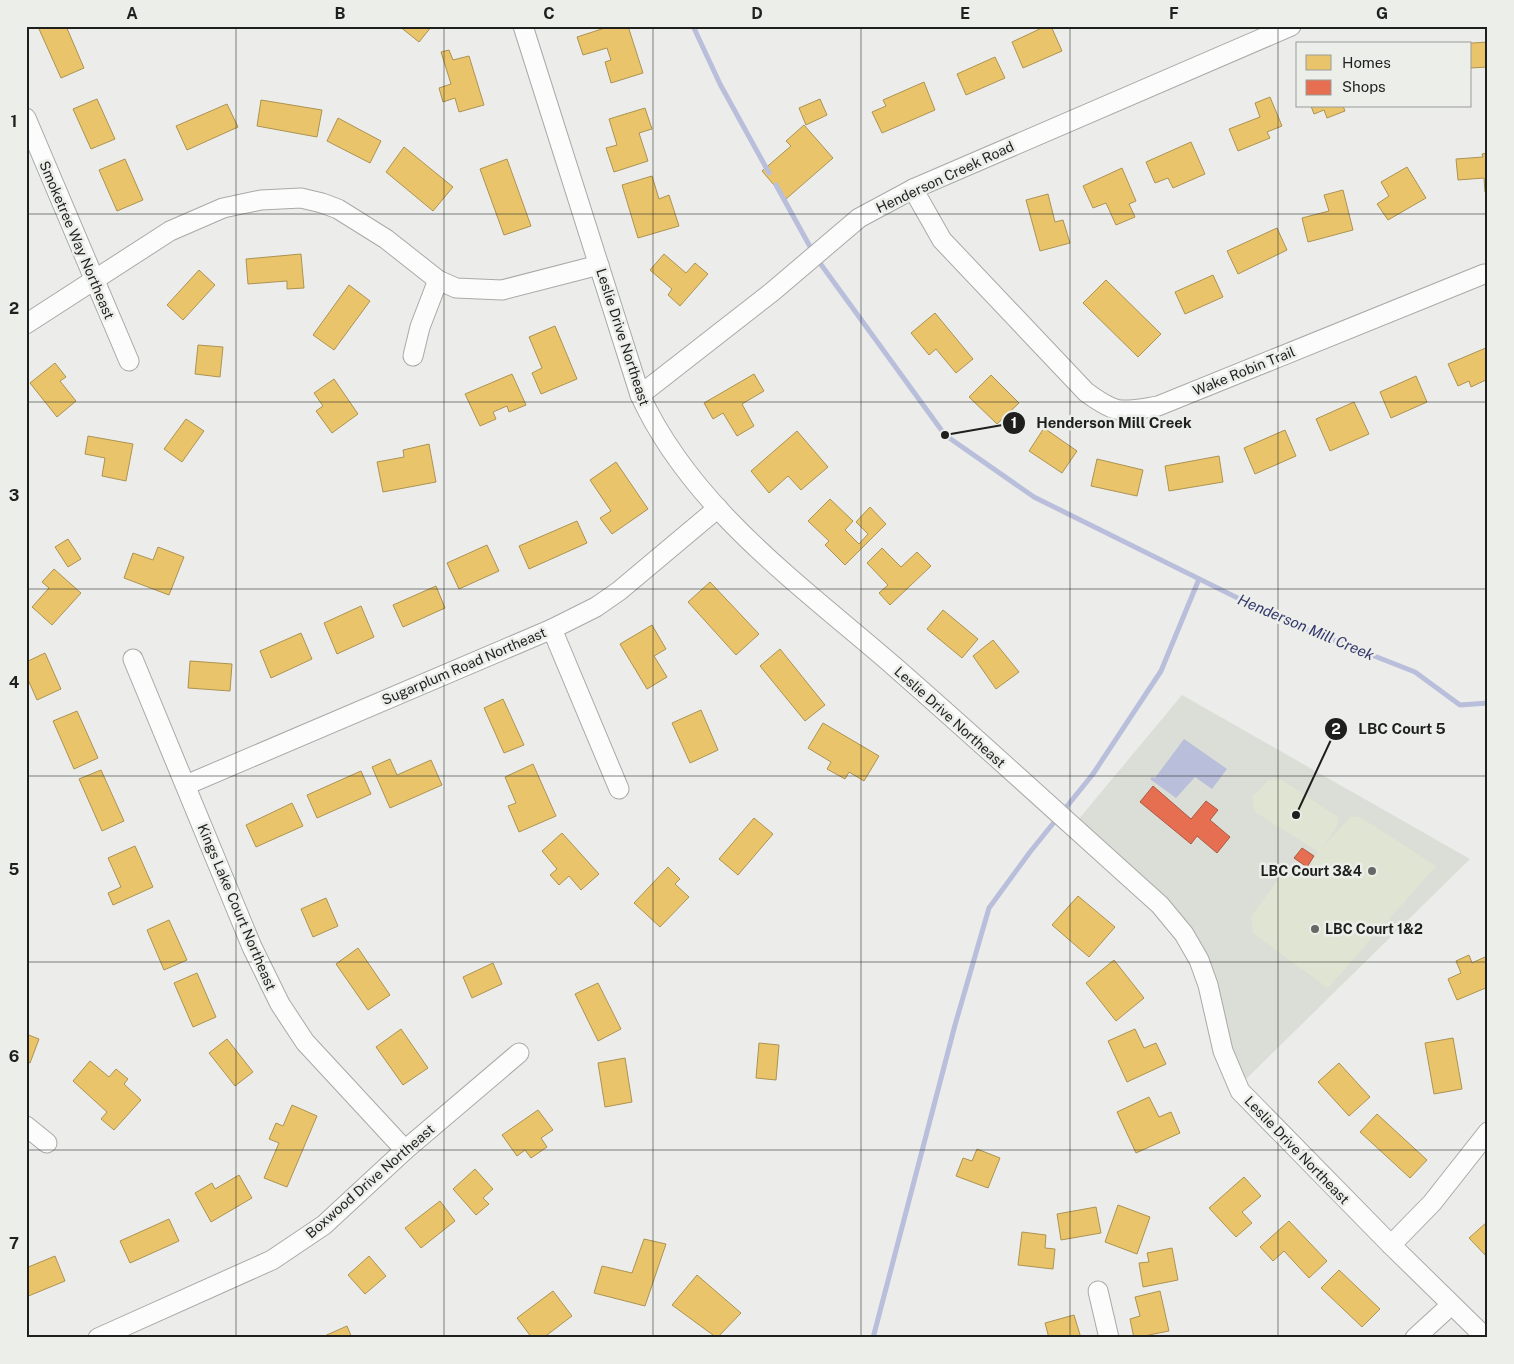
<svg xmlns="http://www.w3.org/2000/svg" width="1514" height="1364" font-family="'Public Sans',sans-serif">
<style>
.built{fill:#dbded6}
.green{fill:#dfe5d2}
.water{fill:#b9bedb}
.homes{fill:#e9c46a;stroke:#ac9353}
.shops{fill:#e76f51;stroke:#ab5742}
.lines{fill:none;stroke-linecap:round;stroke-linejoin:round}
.stream{stroke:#b9bedb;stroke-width:5}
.minor-casing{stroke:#a9a9a7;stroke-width:21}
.minor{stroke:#fcfcfc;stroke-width:19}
.grid{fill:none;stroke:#1f201e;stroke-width:1;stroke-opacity:0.55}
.poi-dot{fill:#676865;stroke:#eceee9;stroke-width:2}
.labels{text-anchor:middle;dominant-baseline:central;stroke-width:5;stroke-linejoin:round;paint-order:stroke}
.street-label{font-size:14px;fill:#1f201e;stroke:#eceee9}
.poi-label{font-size:14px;font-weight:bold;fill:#1f201e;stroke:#eceee9;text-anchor:end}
.water-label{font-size:15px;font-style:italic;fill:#35386e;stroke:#eceee9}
.leader{fill:none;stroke:#1f201e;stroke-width:2}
.callout-dot{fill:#1f201e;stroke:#eceee9;stroke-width:2}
.mark-label{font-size:15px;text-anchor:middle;font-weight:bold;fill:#fff}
.callout-label{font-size:15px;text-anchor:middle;font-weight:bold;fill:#1f201e;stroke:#eceee9;stroke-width:5;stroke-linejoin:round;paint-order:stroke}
.neatline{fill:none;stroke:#1f201e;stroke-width:2}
.grid-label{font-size:16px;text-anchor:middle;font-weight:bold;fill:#1f201e}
</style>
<rect width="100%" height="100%" fill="#ecedea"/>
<path class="built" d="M1182,695L1470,859L1241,1084L1190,936L1073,826Z"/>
<path class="green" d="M1280,779L1338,817L1337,826L1323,847L1350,817H1360L1436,866L1328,988L1253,933L1251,917L1286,869L1297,866L1312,876V859L1319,852L1255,812L1252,797L1269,780Z"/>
<path class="water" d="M1184,739L1227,769L1212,789L1195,777L1176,798L1150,779L1152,777L1155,778Z"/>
<g class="homes">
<path d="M45,26H66L84,68L61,78L39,29Z"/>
<path d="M399,26H432L419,42Z"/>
<path d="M611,26H628L643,73L611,83L605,62L611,60L607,48L583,55L577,37Z"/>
<path d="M1046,26H1051L1062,51L1023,68L1012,42Z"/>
<path d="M1488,42V67L1470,68V44H1456Z"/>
<path d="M449,50L453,60L469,56L484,105L459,112L455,98L443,102L439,88L451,84L441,52Z"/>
<path d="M995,57L1005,78L966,95L957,74Z"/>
<path d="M924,82L935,110L882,133L872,112L886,106L883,100Z"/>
<path d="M1270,97L1282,126L1267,132L1270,138L1238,151L1229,129L1260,117L1255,103Z"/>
<path d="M97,99L115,139L91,149L73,109Z"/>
<path d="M820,99L827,115L806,125L799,108Z"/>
<path d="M261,100L322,110L317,137L257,126Z"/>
<path d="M227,104L238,127L187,150L176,126Z"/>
<path d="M1311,106H1343L1345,111L1327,118L1324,110L1314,114Z"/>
<path d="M645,108L652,129L639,133L648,161L614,172L606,148L617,145L609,119Z"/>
<path d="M338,118L381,141L370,163L327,141Z"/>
<path d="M804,125L833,158L786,199L762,171L791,146L786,141Z"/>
<path d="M1191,142L1205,174L1173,188L1168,178L1155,183L1146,162Z"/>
<path d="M404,147L453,187L433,211L386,172Z"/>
<path d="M1488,153V192H1485L1484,178L1458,180L1456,159L1483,157L1482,154Z"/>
<path d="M125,159L143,200L117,211L99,170Z"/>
<path d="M507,159L531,226L504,235L480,169Z"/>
<path d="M1407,167L1426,198L1388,220L1377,204L1389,196L1381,182Z"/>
<path d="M1122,168L1136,201L1129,204L1135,217L1116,225L1106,203L1093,208L1083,186Z"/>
<path d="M652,176L659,199L669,195L679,226L638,238L622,185Z"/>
<path d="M1343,190L1353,230L1308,242L1302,218L1329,211L1324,195Z"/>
<path d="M1048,194L1055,222L1063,220L1070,243L1040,251L1026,200Z"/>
<path d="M1277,228L1287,250L1238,274L1227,251Z"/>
<path d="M301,254L304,288L287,289V281L248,284L246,259Z"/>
<path d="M664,254L686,273L695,263L708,274L680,306L668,295L672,289L650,270Z"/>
<path d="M199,270L215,285L183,320L167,305Z"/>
<path d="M1213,275L1223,297L1185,314L1175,292Z"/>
<path d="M1106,280L1161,334L1138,357L1083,303Z"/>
<path d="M349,285L370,301L334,350L313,335Z"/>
<path d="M935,313L973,359L956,373L936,349L929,355L911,333Z"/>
<path d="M555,326L577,379L541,394L532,373L542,368L529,337Z"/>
<path d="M198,345L223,347L220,377L195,374Z"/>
<path d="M1488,347V379L1471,387L1469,381L1458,386L1448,364Z"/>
<path d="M55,363L66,377L60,381L76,401L57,417L30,383Z"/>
<path d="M512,374L526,405L509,412L507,406L493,412L496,419L480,426L465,394Z"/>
<path d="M754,374L764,391L742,404L754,426L737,436L723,413L713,419L704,403Z"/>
<path d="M991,375L1019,403L997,424L969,397Z"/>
<path d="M1416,376L1427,402L1391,418L1380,392Z"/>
<path d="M334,379L358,414L332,433L316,411L323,406L314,393Z"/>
<path d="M1354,402L1369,434L1330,451L1316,419Z"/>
<path d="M186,419L204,431L182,462L164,449Z"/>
<path d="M1044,428L1077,451L1062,473L1029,451Z"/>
<path d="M1285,430L1296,456L1255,474L1244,448Z"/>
<path d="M797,431L828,467L801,490L788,476L769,493L751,471Z"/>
<path d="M88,436L133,444L126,481L102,476L105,458L85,454Z"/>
<path d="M429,444L436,482L383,492L377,462L404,457L403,450Z"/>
<path d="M1219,456L1223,482L1169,491L1165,466Z"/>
<path d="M1097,459L1143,470L1137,496L1091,486Z"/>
<path d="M616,462L648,509L612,534L600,518L611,511L590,480Z"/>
<path d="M830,499L853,521L845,530L859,544L868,534L856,522L870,507L886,524L845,565L825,545L829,541L808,521Z"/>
<path d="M577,521L587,543L529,569L519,546Z"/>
<path d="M68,539L81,559L68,567L55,547Z"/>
<path d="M487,545L499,571L459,589L447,563Z"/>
<path d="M158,547L184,557L169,595L124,578L133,553L153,560Z"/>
<path d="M882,548L901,567L917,552L931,566L890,605L879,593L888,585L867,563Z"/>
<path d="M54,569L81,593L52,625L32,607L49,588L42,582Z"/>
<path d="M710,582L759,634L736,655L688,602Z"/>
<path d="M436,586L445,608L403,627L393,605Z"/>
<path d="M361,606L374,637L337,654L324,623Z"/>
<path d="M943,610L978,639L962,658L927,629Z"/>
<path d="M652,625L666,649L654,656L667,677L647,689L620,644Z"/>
<path d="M301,633L312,659L271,678L260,651Z"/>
<path d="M993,640L1019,672L996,689L973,656Z"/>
<path d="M780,649L825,705L805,721L760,666Z"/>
<path d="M45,653L61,689L37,700L26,675V662Z"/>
<path d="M190,661L232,664L230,691L188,688Z"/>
<path d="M503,699L524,745L504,753L484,708Z"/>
<path d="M701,710L718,750L690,763L672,723Z"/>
<path d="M77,711L98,758L74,769L53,721Z"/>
<path d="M823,723L879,756L864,781L849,772L845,779L827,769L831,762L808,748Z"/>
<path d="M390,759L397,775L431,760L442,785L390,808L372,767Z"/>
<path d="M533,764L556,816L519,832L508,806L516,803L505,777Z"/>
<path d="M101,770L124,821L102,831L79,779Z"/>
<path d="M361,771L371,794L317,818L307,795Z"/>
<path d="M292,803L303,826L256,847L246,825Z"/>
<path d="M754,818L773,834L738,875L719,859Z"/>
<path d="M562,833L599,874L581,890L569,876L559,885L550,875L557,869L542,851Z"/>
<path d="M135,846L153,887L113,905L108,893L121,887L108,858Z"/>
<path d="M668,867L680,879L675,884L689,897L660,927L634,903Z"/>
<path d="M1078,896L1115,927L1089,957L1052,925Z"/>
<path d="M326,898L338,926L313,937L301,909Z"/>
<path d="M169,920L187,960L164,970L147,930Z"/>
<path d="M358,948L390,995L368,1010L336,964Z"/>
<path d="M1469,955L1472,963L1487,956L1488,987L1457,1000L1448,979L1461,973L1456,961Z"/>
<path d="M1114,960L1144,998L1116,1021L1086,983Z"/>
<path d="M493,963L502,984L472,998L463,977Z"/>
<path d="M197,973L216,1017L193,1027L174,983Z"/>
<path d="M598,983L621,1029L598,1041L575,994Z"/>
<path d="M401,1029L428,1068L403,1085L376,1047Z"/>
<path d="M1135,1029L1144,1048L1156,1043L1166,1064L1127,1082L1108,1041Z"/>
<path d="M26,1034L39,1039L30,1063L26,1061Z"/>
<path d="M1453,1038L1462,1089L1434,1094L1425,1043Z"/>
<path d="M227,1039L253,1072L235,1086L209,1053Z"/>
<path d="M759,1043L779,1045L776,1080L756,1078Z"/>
<path d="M625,1058L632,1102L605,1107L598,1063Z"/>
<path d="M90,1061L109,1077L116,1069L128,1079L124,1084L141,1100L114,1130L101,1119L107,1112L73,1081Z"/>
<path d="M1339,1063L1370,1097L1349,1116L1318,1082Z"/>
<path d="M1149,1097L1159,1117L1171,1112L1180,1133L1136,1153L1117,1112Z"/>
<path d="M292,1105L317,1116L287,1187L264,1178L279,1143L269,1139L276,1123L283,1126Z"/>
<path d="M538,1110L553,1130L541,1138L547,1147L531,1158L525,1150L517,1156L502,1135Z"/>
<path d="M1377,1114L1427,1160L1410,1178L1360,1132Z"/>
<path d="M977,1149L1000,1158L988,1188L956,1176L963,1158L972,1161Z"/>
<path d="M475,1169L493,1189L483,1198L489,1204L476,1215L453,1189Z"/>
<path d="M239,1175L252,1198L211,1222L195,1193L212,1183L215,1189Z"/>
<path d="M1244,1177L1261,1196L1242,1212L1252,1223L1236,1237L1209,1208Z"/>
<path d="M440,1201L455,1221L421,1248L405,1228Z"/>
<path d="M1118,1205L1150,1217L1137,1254L1105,1242Z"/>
<path d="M1096,1207L1101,1233L1061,1240L1057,1214Z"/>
<path d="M169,1219L179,1241L130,1263L120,1241Z"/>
<path d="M1289,1221L1327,1261L1309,1278L1284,1251L1273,1261L1260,1247Z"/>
<path d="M1487,1222L1488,1223V1258L1469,1238Z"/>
<path d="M1022,1232L1046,1235L1045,1248L1055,1249L1053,1269L1018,1265Z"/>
<path d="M644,1239L666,1244L645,1306L594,1293L602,1266L632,1273Z"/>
<path d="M1172,1248L1178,1280L1143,1287L1139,1263L1149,1262L1147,1253Z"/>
<path d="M55,1256L65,1281L26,1297V1268Z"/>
<path d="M369,1256L386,1276L365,1294L348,1275Z"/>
<path d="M1339,1270L1380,1309L1362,1327L1321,1288Z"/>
<path d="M697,1275L741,1313L717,1338L672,1305Z"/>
<path d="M553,1291L572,1316L543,1338H532L517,1318Z"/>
<path d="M1160,1291L1169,1331L1134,1338L1130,1319L1140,1316L1135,1297Z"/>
<path d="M1074,1315L1081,1338H1049L1045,1323Z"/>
<path d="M347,1326L352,1338H320Z"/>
</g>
<g class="shops">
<path d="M1153,786L1191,819L1206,801L1218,810L1210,820L1230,837L1217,853L1197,836L1191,844L1140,802Z"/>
<path d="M1302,848L1314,856L1307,867L1294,858Z"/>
</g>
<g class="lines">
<g class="stream">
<path d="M693,26L720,84L769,173"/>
<path d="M776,185L813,252"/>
<path d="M817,259L945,435L1034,497L1278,618L1415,672L1460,705L1488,703"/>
<path d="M873,1338L955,1025L989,908L1030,852L1093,774L1161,671L1199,579"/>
</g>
<g class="minor-casing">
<g id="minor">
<path d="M523,26L640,395C692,509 804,588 896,668C985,746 1072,826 1160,905L1184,934L1199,960L1208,985L1223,1051L1240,1091L1391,1245L1486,1338"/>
<path d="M26,118L129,361"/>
<path d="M913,189L942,240L1086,392C1117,415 1121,412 1158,406L1484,274"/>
<path d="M26,324L170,231L223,208L261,200L301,198L322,203L338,209L386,239L438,280L456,288L502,290L599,265"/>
<path d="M413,356L420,327L438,280"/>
<path d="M640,395L772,292L859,218L913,189L1291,26"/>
<path d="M552,629L619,789"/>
<path d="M133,659L252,947L280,1004L305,1042L405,1150"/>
<path d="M186,785L552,629L596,607L619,591L718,508"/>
<path d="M26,1126L47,1143"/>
<path d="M1391,1245L1432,1203L1488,1132"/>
<path d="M1098,1291L1109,1338"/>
<path d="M98,1338L272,1260L324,1225L405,1150L519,1053"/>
<path d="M1415,1338L1451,1305"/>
</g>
</g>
<use href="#minor" class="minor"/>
</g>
<path class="grid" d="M236,26V1338M444,26V1338M653,26V1338M861,26V1338M1070,26V1338M1278,26V1338M26,214H1488M26,402H1488M26,589H1488M26,776H1488M26,962H1488M26,1150H1488"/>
<g class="poi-dot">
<circle cx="1372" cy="871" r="5"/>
<circle cx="1315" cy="929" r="5"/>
</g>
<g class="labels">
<g class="street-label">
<text transform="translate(945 177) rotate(-25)">Henderson Creek Road</text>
<text transform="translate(77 240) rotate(67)">Smoketree Way Northeast</text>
<text transform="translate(623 337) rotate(72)">Leslie Drive Northeast</text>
<text transform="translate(1244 371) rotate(-22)">Wake Robin Trail</text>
<text transform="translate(464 666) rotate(-23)">Sugarplum Road Northeast</text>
<text transform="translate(950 717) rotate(42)">Leslie Drive Northeast</text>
<text transform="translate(237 907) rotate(67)">Kings Lake Court Northeast</text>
<text transform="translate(1297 1150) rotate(46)">Leslie Drive Northeast</text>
<text transform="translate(370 1181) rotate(-41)">Boxwood Drive Northeast</text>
</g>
<g class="poi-label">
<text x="1362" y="871">LBC Court 3&amp;4</text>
<text x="1325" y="929" text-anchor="start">LBC Court 1&amp;2</text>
</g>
<g class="water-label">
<text transform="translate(1306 627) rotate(23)">Henderson Mill Creek</text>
</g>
</g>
<path class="leader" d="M945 435L1014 423M1296 815L1336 729"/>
<g class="callout-dot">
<circle cx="945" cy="435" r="5"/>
<circle cx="1296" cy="815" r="5"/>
<circle cx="1014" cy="423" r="12"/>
<circle cx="1336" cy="729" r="12"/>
</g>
<g class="mark-label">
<text x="1014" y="428">1</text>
<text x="1336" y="734">2</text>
</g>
<g class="callout-label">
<text x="1114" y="428">Henderson Mill Creek</text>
<text x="1402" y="734">LBC Court 5</text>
</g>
<rect width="1514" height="1364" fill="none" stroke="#eceee9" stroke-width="55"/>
<rect x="1296" y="42" width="175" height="65" fill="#eceee9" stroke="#9a9c98"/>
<rect x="1306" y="55" width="25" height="15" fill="#e9c46a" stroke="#9a9c98"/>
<text x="1342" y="68" font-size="15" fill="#1f201e">Homes</text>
<rect x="1306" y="80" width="25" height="15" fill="#e76f51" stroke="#9a9c98"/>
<text x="1342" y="92" font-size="15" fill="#1f201e">Shops</text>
<rect x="28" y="28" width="1458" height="1308" class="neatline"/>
<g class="grid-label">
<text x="132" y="19">A</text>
<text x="340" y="19">B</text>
<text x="549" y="19">C</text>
<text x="757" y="19">D</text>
<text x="965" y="19">E</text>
<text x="1174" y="19">F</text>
<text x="1382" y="19">G</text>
<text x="14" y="127">1</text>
<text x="14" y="314">2</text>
<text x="14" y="501">3</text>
<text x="14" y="688">4</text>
<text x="14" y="875">5</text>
<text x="14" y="1062">6</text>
<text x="14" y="1249">7</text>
</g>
</svg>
